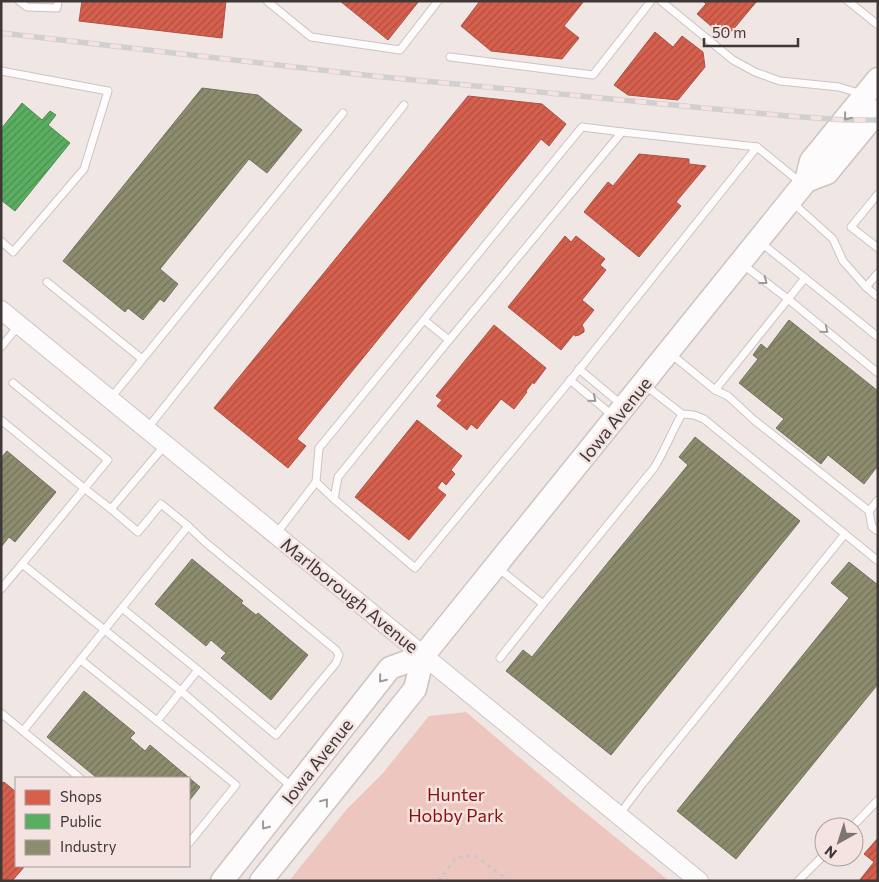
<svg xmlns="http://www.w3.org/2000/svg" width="879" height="882" font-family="Commissioner,sans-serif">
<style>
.park{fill:#edc6bf}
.shops{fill:url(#shops-hatch);stroke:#a95446}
.public{fill:url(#public-hatch);stroke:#528b54}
.industry{fill:url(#industry-hatch);stroke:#75735e}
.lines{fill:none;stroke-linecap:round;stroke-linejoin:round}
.service-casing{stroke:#cbc4c2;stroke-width:9}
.tertiary-casing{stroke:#cbc4c2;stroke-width:20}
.primary-casing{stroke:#cbc4c2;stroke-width:25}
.path{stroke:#cac8c7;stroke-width:2.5;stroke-dasharray:4 4;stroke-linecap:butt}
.service{stroke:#fdfbfb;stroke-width:7}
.tertiary{stroke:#fdfbfb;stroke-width:18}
.primary{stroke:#fdfbfb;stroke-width:22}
.rail-casing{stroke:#d1cfcf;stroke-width:5.5}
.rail{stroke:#f4e3e0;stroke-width:4;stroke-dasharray:11;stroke-linecap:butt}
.oneway{stroke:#9e9a99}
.labels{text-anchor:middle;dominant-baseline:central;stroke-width:5;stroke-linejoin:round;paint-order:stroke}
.street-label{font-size:18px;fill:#3f3837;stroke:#f4e3e0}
.park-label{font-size:18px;fill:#88120f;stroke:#f4e3e0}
</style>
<defs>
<pattern id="shops-hatch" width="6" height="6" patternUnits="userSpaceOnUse" patternTransform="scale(1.25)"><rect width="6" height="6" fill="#d6604d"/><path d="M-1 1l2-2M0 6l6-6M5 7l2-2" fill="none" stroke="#af5041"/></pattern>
<pattern id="public-hatch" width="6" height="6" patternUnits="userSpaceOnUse" patternTransform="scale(1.25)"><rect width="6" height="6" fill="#5aae61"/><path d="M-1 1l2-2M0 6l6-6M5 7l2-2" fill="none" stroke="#4c8f51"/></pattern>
<pattern id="industry-hatch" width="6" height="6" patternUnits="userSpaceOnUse" patternTransform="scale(1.25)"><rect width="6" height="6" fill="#8c8c6e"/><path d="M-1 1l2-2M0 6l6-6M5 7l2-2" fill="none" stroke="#74735b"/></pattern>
</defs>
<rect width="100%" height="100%" fill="#f0e6e4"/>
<path class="park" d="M466,712L565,796L669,881H289L347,809L383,773L429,716Z"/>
<g class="shops">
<path d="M82,1H226L222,38L79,21Z"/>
<path d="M340,1H419L388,40Z"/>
<path d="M480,1H584L564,26L579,38L562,59L491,51L461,26Z"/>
<path d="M703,1H757L732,31L718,32L697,14L706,4Z"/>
<path d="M655,32L673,47L682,36L703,52L705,67L678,100L628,95L614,85Z"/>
<path d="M468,96L542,104L566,124L549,146L541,139L297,439L306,446L288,468L214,408Z"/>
<path d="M639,154L689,159V164L706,166L676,202L681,206L639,257L584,212L608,182L613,186Z"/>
<path d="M565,236L571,242L576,236L605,259L600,265L606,270L582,300L594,310L582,325L584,329V332L579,335L575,336L574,334L561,350L508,307Z"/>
<path d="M494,325L546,368L534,384L533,382L526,391L527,392L514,409L501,399L477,429L471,424L467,430L437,406L442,400L436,396Z"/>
<path d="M417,420L462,456L451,470L455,474L446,485L442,481L437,488L446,495L409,540L355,497Z"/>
<path d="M1,781L3,783L4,782L16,792V866H25L12,881H1Z"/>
<path d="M878,838V881H859L874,862L864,854Z"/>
</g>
<path class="public" d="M22,103L42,120L50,111L56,115L48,125L70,143L15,211L1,200V129Z"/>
<g class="industry">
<path d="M202,88L258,95L302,130L267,173L249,159L160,269L178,284L164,302L160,299L143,320L128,308L125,312L63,261Z"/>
<path d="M789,320L878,391V469L876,468L864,484L828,455L821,464L776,428L784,419L739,383L758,359L753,355L761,344L767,349Z"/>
<path d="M695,437L800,521L611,755L506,671L523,650L532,657L610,560L688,465L679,457Z"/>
<path d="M7,451L56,492L15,542L9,537L1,547V458Z"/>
<path d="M192,559L243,601L241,603L256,615L258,613L308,655L271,700L221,658L226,653L211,640L206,646L155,604Z"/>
<path d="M849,562L878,585V684L736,859L677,811L849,598L831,583Z"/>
<path d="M84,691L135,733L130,738L145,751L150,745L200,787L189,801V778H102L99,776L97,778L47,737Z"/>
</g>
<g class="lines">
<g class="service-casing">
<g id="service">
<path d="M19,1L27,7L57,8L58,1"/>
<path d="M267,1L311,37L400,50L438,1"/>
<path d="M661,1L733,60L755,72L780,81L839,87L862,94"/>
<path d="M848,1L878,25"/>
<path d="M450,57L593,75L651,1"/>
<path d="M1,71L108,91L84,169L13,252L1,241"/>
<path d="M622,132L757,147"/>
<path d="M878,194L851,227L878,248"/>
<path d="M793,203L833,239L843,261L866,287L878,297"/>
<path d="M760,242L805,278"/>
<path d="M742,264L788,299L878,373"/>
<path d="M47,282L142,359"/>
<path d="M866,287L878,273"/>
<path d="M424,320L449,340"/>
<path d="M1,347L19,325"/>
<path d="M671,354L715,390L728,396L754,420L869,511L872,527L878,531"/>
<path d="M579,369L622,405"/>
<path d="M570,380L612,415"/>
<path d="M13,383L108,460L22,564"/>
<path d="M715,390L805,278L878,337"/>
<path d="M110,399L343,113"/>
<path d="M1,420L85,489L111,509"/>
<path d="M147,429L404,105"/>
<path d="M165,445L111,509L138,532L161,504L188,526L122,608L198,670L181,691L293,788"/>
<path d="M316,482L334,499"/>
<path d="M869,511L878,500"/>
<path d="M188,526L205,542L336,650L339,655L336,663L276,735L198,670"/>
<path d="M276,534L316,482L319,448L582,127L622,132L449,340L338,477L334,499L415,568L574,376L757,147L801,183"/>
<path d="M845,534L878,561"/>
<path d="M498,568L543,604L654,468C665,450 672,431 682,414"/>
<path d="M1,589L22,564L181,691L157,721L236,785L189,843"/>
<path d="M500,658L543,604"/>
<path d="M81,660L157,721"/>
<path d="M1,713L80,778"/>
<path d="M23,731L122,608"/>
<path d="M619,815L643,783L845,534L704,419L694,415L682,414L646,386"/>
<path d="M852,827L878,800"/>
<path d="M798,881L824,855"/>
</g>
</g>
<g class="tertiary-casing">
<path id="tertiary" d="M1,310L699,881"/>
</g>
<g class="primary-casing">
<g id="primary">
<path d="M806,181L827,173L878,111"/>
<path d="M222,881L390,668L423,656"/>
<path d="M261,881L415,689L423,656L806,181L811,161L878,79"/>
</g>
</g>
<path class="path" d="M438,881L456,858L474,855L509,881"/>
<use href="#service" class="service"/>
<use href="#tertiary" class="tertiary"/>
<use href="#primary" class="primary"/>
<g class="rail-casing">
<path id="rail" d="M1,33L373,76L788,116L845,120H878"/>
</g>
<use href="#rail" class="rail"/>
</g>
<defs><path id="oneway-chevron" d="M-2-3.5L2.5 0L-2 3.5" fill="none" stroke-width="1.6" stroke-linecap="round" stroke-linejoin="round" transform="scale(1.25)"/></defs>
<g class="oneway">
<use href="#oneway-chevron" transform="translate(847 117) rotate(129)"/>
<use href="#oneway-chevron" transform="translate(764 281) rotate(37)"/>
<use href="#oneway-chevron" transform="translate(825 330) rotate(39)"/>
<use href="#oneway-chevron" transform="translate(593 399) rotate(40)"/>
<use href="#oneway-chevron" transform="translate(382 679) rotate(129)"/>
<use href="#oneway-chevron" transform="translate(325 802) rotate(-51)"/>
<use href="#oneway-chevron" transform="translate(265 826) rotate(128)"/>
</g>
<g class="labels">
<g class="street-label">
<text transform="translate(615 419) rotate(-51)">Iowa Avenue</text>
<text transform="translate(350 595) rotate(39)">Marlborough Avenue</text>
<text transform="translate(317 761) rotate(-52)">Iowa Avenue</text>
</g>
<g class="park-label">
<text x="456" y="794">Hunter<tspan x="456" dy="21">Hobby Park</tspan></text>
</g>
</g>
<rect width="879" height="882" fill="none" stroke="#3f3837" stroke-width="5"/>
<rect x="15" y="777" width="175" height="90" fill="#f4e3e0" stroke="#ac9f9c"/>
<rect x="25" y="790" width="25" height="15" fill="#d6604d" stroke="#ac9f9c"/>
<text x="60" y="802" font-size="15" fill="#3f3837">Shops</text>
<rect x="25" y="814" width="25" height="15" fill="#5aae61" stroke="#ac9f9c"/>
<text x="60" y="827" font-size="15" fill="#3f3837">Public</text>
<rect x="25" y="840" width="25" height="15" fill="#8c8c6e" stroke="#ac9f9c"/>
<text x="60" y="852" font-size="15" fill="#3f3837">Industry</text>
<g transform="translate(839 842) rotate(219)"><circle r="24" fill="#f4e3e0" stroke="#ac9f9c"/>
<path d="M0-4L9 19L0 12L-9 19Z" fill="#7d7574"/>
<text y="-8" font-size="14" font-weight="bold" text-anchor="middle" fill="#3f3837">N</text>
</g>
<path d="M704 38v8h94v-8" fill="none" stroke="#3f3837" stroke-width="2.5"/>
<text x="712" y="38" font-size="15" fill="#3f3837" stroke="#f4e3e0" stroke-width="4" paint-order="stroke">50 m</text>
</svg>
